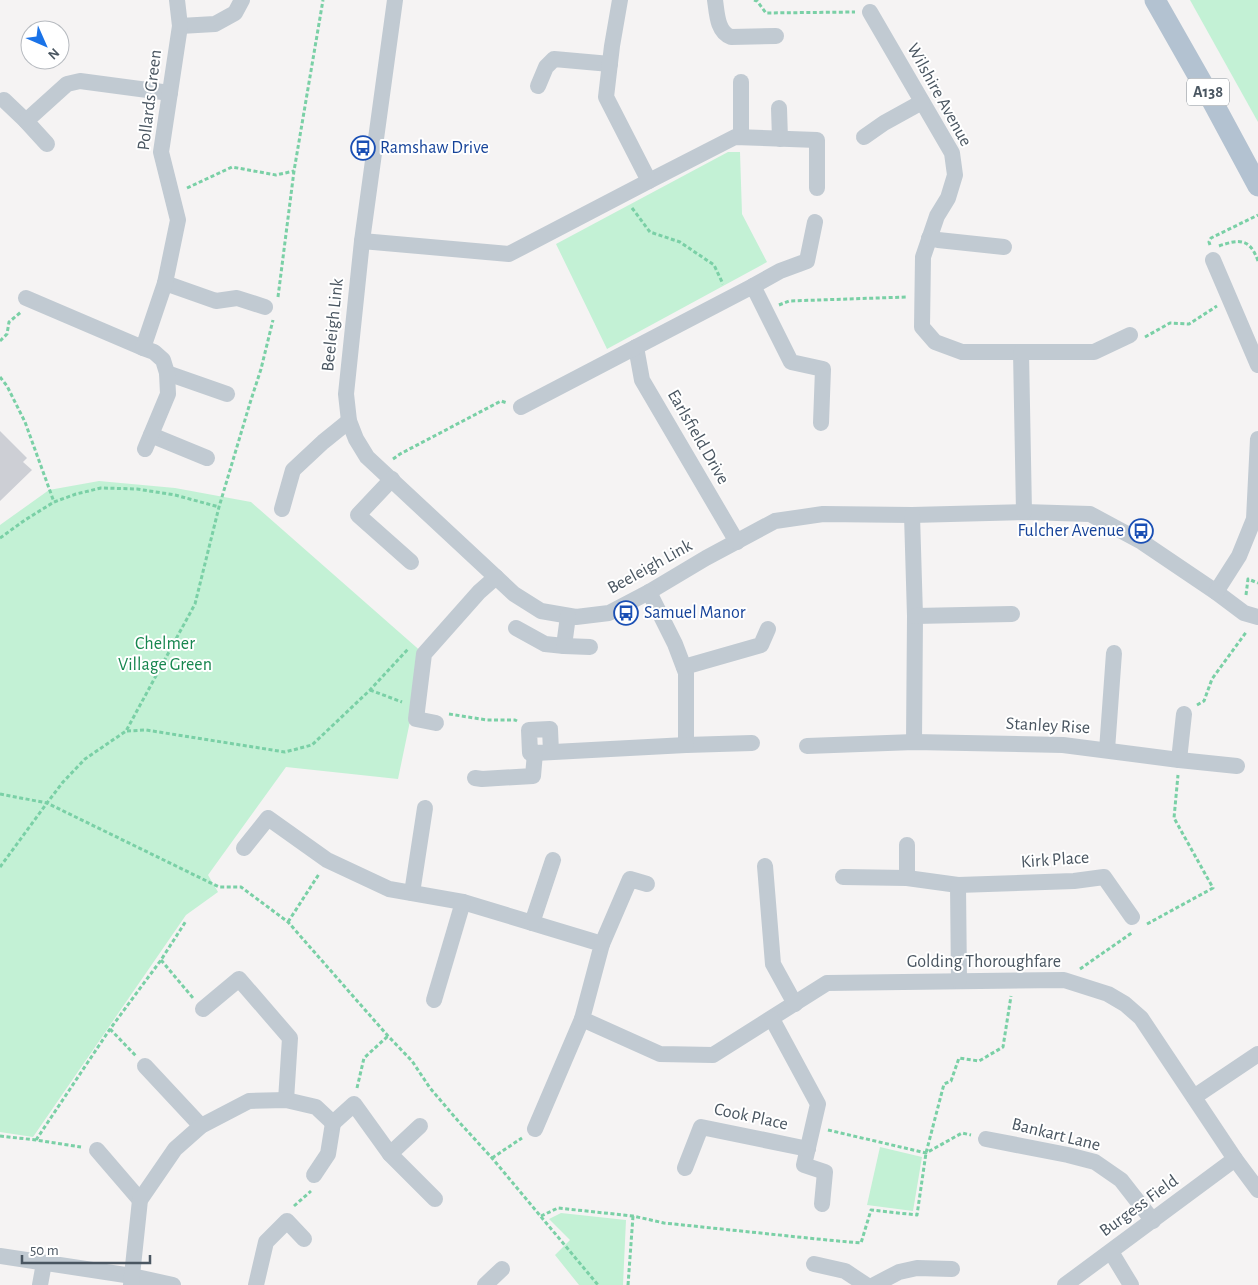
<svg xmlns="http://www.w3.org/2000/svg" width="1258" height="1285" font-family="'Alegreya Sans',sans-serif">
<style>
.green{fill:#c3f1d5}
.building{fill:#cdcfd5}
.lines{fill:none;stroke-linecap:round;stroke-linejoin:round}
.path{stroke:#7ad0a6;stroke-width:3;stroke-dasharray:4 2.5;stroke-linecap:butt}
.minor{stroke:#c1cad2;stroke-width:16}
.major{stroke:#b3c2d1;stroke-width:21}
.labels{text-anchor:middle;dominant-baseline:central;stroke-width:4;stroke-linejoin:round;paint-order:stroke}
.shield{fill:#fff;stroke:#808990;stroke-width:1}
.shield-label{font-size:16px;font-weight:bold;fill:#4a5661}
.street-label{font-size:18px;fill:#4a5661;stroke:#fff}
.transit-label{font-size:18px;fill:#164399;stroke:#fff;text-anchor:start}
.park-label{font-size:18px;fill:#17864f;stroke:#fff}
</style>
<rect width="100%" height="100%" fill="#f5f3f3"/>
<g class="green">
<path d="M1190,0H1258V122Z"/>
<path d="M728,152H740L742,214L767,262L607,349L556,244Z"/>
<path d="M99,481L175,488L251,502L424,654L398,779L286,767L208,875L218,892L186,915L33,1137L0,1132V525L49,490Z"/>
<path d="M880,1147L922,1157L913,1211L867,1205Z"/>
<path d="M561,1213L626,1220L623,1285H579L555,1255L570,1240L549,1219Z"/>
</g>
<path class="building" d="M0,431L27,458L23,462L32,470L0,501Z"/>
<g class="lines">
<g class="path">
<path d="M754,0L757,1L766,13L855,12"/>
<path d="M187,188L232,167L276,175L294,171"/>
<path d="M632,208L650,232L680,242L714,265L723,284"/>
<path d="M1210,245L1209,242L1211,238L1258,215"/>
<path d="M1219,246C1239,239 1250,238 1258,261"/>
<path d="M278,297L294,171L323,0"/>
<path d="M779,305L789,301L907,297"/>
<path d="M1145,337L1170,323L1189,324L1217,306"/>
<path d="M0,341L7,334L9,322L21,312"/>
<path d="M0,377L7,386L25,422L54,502"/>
<path d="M393,459L400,454L501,401L507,403"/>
<path d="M0,538L25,520L54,502L76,494L101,488L137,489L175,495L219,507"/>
<path d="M1246,595L1248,579L1258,583"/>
<path d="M370,690L402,702"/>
<path d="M1197,705L1204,701L1212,679L1247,631"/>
<path d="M449,714L487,720H515L517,721"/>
<path d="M127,731L146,730L285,752L312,745L370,690L408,649"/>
<path d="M0,794L47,803L219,887H241L288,922L388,1036L412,1061L430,1088L459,1122L492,1158L598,1285"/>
<path d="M0,867L47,803L63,782L85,759L126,731L195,604L219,507L250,403L261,369L273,320"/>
<path d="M288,922L319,874"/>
<path d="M1147,924L1213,888L1174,818L1178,775"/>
<path d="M161,960L193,998"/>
<path d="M1080,969L1133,932"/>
<path d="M110,1029L136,1056"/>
<path d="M357,1088L364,1058L388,1036"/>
<path d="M828,1130L926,1153L962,1133L971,1135"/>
<path d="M0,1136L36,1140L81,1147"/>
<path d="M36,1140L110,1029L161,960L186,921"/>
<path d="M492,1158L522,1138"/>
<path d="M294,1206L311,1191"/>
<path d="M541,1216L558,1208L633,1216L664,1223L827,1240L861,1243L871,1210L917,1215L926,1153L944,1084L951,1081L959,1058L979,1061L1003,1047L1011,996"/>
<path d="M628,1285L633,1216"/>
</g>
<g class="minor">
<path d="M395,0L362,241L346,394L349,421L356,439L367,457L514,594L541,611L576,617L609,613L649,592L706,558L775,521L823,514L912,515L1024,512L1090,514L1142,542L1216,592L1244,613L1258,617"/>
<path d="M715,0C717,13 717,32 731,37L776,36"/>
<path d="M870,12L952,153L955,175L948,198L937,216L923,257L922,327L935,342L962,352H1021L1024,512"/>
<path d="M180,26L215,24L235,13L242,0"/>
<path d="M538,86L546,67L554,59L610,64"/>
<path d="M4,100L26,121"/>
<path d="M779,108L780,139"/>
<path d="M741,137V82"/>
<path d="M864,137L884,123L922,102"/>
<path d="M47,144L26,121L67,84L80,81L170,93"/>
<path d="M649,181L735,137L817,140V188"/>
<path d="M929,238L938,240L1004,247"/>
<path d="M362,241L509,254L649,181L606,97L612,46L620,0"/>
<path d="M1213,260L1258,365"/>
<path d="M165,283L216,301L237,298L265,307"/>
<path d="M753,286L780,271L807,261L815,222"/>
<path d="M26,298L143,348"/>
<path d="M636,347L642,380L737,542"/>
<path d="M1021,352H1094L1130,335"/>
<path d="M167,373L227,394"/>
<path d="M521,407L753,286L791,362L823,369L821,423"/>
<path d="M151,435L207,458"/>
<path d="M145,449L168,394L167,373L163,360L154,352L143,348L165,283L178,220L161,152L180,26L177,0"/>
<path d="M392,479L358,515L411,562"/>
<path d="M282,509L293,470L323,442L349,421"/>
<path d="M912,515L915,616L914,742"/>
<path d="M649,592L675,644L686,673V745L752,743"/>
<path d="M1216,592L1239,556L1254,519L1258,439"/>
<path d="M915,616L1012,614"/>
<path d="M516,628L545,644L564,646L568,616"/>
<path d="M564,646L590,647"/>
<path d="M684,667L761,645L768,629"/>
<path d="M436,723L416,719L424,654L479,592L496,577"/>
<path d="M807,746L914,742L1063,745L1179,760L1184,714"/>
<path d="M1107,750L1114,653"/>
<path d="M551,752L550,729L529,730L530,753H535L686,745"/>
<path d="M1179,760L1237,766"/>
<path d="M475,778L482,779L533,776L535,753"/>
<path d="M907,845V878L958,885"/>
<path d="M244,848L268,818L327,860L389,889L463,902L602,944L582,1019L660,1054L713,1055L827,983L1064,980L1108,994L1125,1004L1141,1018L1235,1159L1258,1190"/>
<path d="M765,866L773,964L795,1004"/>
<path d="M843,877L907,878"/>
<path d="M412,893L425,808"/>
<path d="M532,923L553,860"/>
<path d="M602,944L630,879L647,884"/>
<path d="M959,981L958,885L1074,881L1104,877L1132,917"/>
<path d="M434,1000L463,902"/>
<path d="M203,1009L239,979L290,1038L286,1100"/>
<path d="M772,1019L818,1104L804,1165L825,1172L822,1204"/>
<path d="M145,1066L201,1126"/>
<path d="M1194,1097L1258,1054"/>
<path d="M535,1129L582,1019"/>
<path d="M986,1139L1068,1155L1095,1162L1121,1180L1153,1221"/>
<path d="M97,1150L140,1200"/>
<path d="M390,1154L420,1126"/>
<path d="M685,1168L701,1127L808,1149"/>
<path d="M314,1175L328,1154L333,1123"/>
<path d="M1111,1252L1131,1285"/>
<path d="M0,1256L132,1276L173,1285"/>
<path d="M814,1264L845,1271L866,1285"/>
<path d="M40,1285L44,1263"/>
<path d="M131,1285L140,1200L175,1149L201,1126L249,1101L286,1100L316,1107L333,1123L354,1104L390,1154L435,1199"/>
<path d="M256,1285L266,1242L287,1221L304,1239"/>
<path d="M485,1285L502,1269"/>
<path d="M874,1285L899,1272L917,1268L952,1269"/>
<path d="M1065,1285L1235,1159"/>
</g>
<path class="major" d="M1155,0L1209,95L1258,186"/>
</g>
<defs>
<g id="bus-ring" transform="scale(1.25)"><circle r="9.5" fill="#fff" stroke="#1a4fb4" stroke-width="1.5"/><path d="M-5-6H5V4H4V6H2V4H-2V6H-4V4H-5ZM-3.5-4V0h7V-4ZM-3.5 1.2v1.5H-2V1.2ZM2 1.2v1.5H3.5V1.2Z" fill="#1a4fb4"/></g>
</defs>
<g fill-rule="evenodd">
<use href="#bus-ring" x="363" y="148"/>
<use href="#bus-ring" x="1141" y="531"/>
<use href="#bus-ring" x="626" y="613"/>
</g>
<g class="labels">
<rect class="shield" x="1187" y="78.5" width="42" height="27" rx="4"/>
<g class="shield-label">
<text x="1208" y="92">A138</text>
</g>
<g class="street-label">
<text transform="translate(939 95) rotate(61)">Wilshire Avenue</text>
<text transform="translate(150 100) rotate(-83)">Pollards Green</text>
<text transform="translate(333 325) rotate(-84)">Beeleigh Link</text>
<text transform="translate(698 437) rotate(60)">Earlsfield Drive</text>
<text transform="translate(650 567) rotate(-29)">Beeleigh Link</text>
<text transform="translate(1048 726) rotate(3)">Stanley Rise</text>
<text transform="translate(1055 860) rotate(-4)">Kirk Place</text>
<text x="984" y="962">Golding Thoroughfare</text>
<text transform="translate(751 1117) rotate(12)">Cook Place</text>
<text transform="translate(1056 1135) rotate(14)">Bankart Lane</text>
<text transform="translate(1139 1206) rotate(-36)">Burgess Field</text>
</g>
<g class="transit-label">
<text x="380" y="148">Ramshaw Drive</text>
<text x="1124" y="531" text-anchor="end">Fulcher Avenue</text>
<text x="644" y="613">Samuel Manor</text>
</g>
<g class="park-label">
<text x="165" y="644">Chelmer<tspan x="165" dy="21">Village Green</tspan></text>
</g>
</g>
<g transform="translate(45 45) rotate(135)"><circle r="24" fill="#ffffff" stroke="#b7bbc0"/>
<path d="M0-4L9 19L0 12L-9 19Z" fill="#1a73e8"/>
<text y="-8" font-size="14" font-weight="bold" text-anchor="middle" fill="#4a5661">N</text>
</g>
<path d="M22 1255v8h128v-8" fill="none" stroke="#4a5661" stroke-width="2.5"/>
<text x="30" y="1255" font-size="15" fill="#4a5661" stroke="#ffffff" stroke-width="4" paint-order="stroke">50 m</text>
</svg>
